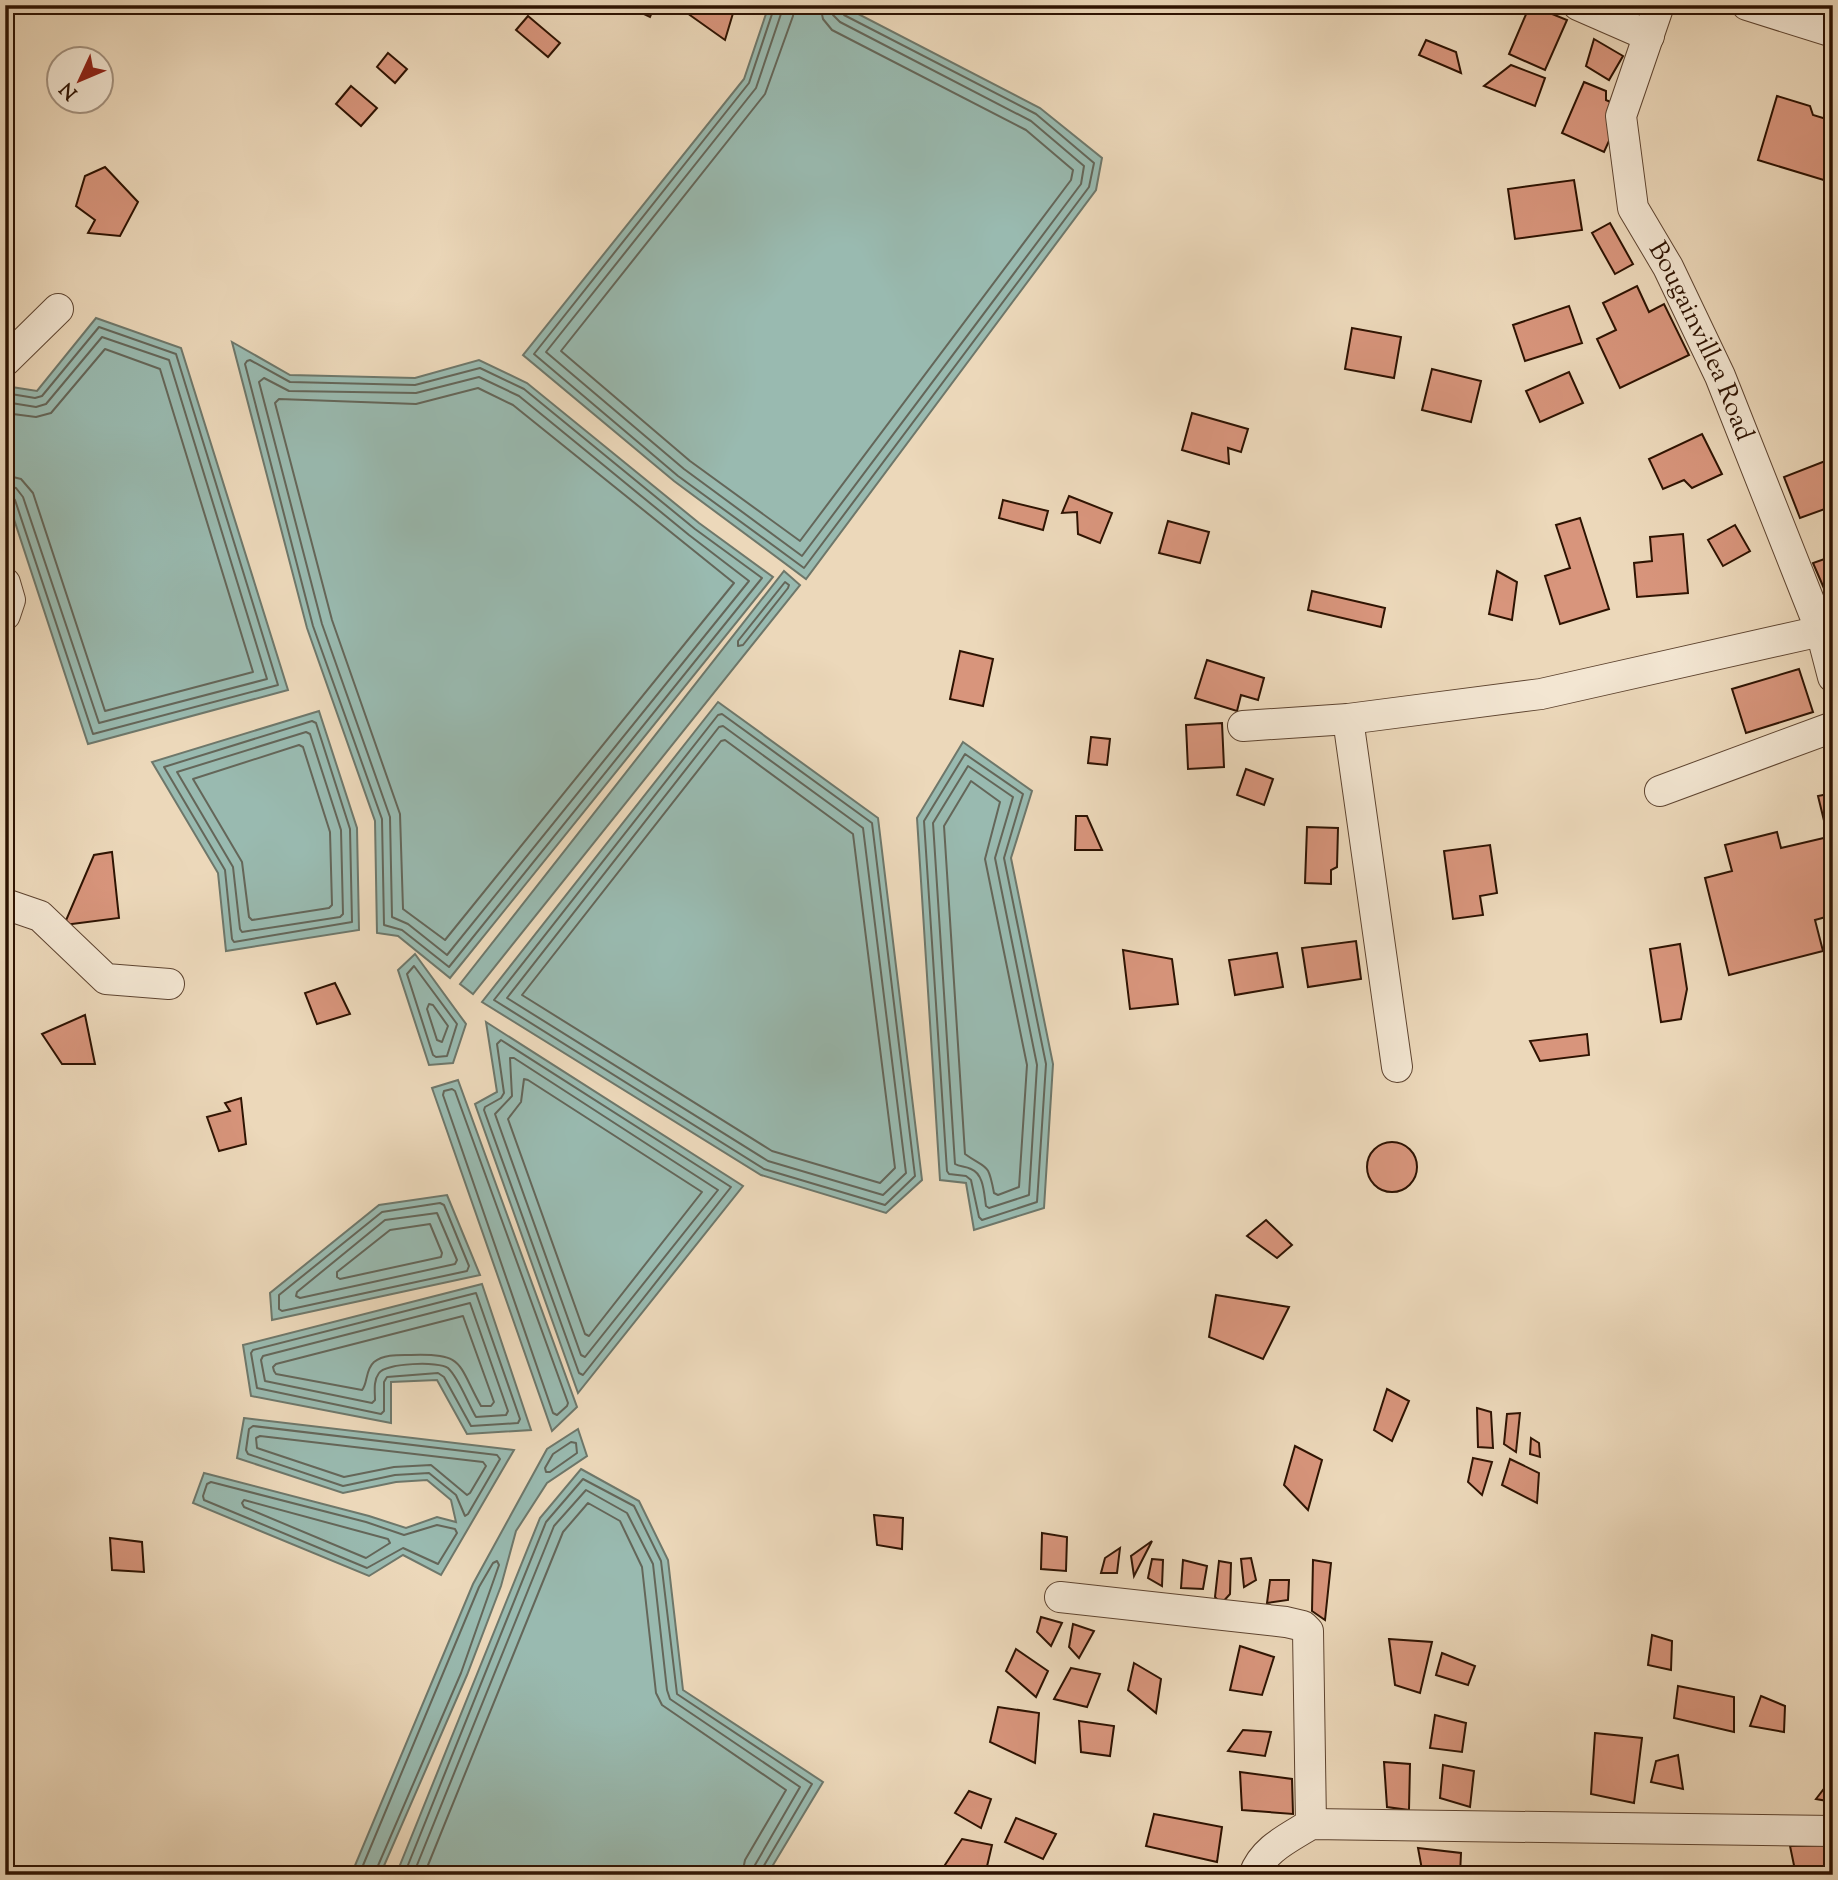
<svg xmlns="http://www.w3.org/2000/svg" width="1838" height="1880" font-family="'Sorts Mill Goudy',serif">
<style>
.water{fill:#99bab0;stroke:#6e776a;stroke-width:2}
.lines{fill:none;stroke-linecap:round;stroke-linejoin:round}
.shore{stroke:#646659;stroke-width:2}
.building{fill:#d8957c;stroke:#2e1302;stroke-width:2}
.minor-casing{stroke:#5e4430;stroke-width:32}
.minor{stroke:#f3e6d2;stroke-width:30}
.labels{text-anchor:middle;dominant-baseline:central;stroke-width:7;stroke-linejoin:round;paint-order:stroke}
.street-label{font-size:26px;fill:#2e1302;stroke:#f3e6d2}
</style>
<rect width="100%" height="100%" fill="#ecd8ba"/>
<filter id="stains"><feTurbulence type="fractalNoise" baseFrequency=".00286" numOctaves="4"/><feColorMatrix values="0 0 0 0 .2 0 0 0 0 .09 0 0 0 0 .02 0 0 0 .5 -.17"/></filter>
<radialGradient id="worn" r=".72"><stop offset=".6" stop-color="#630" stop-opacity="0"/><stop offset="1" stop-color="#630" stop-opacity=".3"/></radialGradient>
<g class="water">
<path d="M769,5H841L1040,108L1102,158L1096,190L806,579L674,481L523,355L744,79Z"/>
<path d="M96,318L181,348L288,690L88,744L5,492V386L37,391Z"/>
<path d="M232,342L290,375L415,378L479,360L527,383L699,523L773,577L450,978L398,936L377,933L375,821L307,628Z"/>
<path d="M784,571L800,585L473,994L460,984Z"/>
<path d="M718,702L878,818L922,1180L886,1213L761,1175L482,1002Z"/>
<path d="M319,711L357,828L359,930L226,951L218,873L152,762Z"/>
<path d="M963,742L1032,791L1011,858L1053,1064L1044,1208L974,1230L966,1183L940,1180L917,818Z"/>
<path d="M415,954L466,1024L453,1063L429,1065L398,970Z"/>
<path d="M486,1022L743,1186L578,1393L475,1104L497,1092Z"/>
<path d="M458,1080L577,1407L552,1431L432,1088Z"/>
<path d="M447,1195L480,1275L272,1320L270,1293L379,1205Z"/>
<path d="M482,1284L531,1430L467,1434L437,1380L391,1382V1423L251,1396L243,1345Z"/>
<path d="M244,1418L514,1450L441,1575L403,1555L369,1576L193,1503L204,1473L369,1516L406,1528L437,1517L456,1522L451,1500L427,1480L396,1482L343,1493L237,1458Z"/>
<path d="M578,1429L587,1456L547,1483L516,1531L501,1586L467,1675L380,1875H351L473,1584L547,1449Z"/>
<path d="M581,1469L639,1501L668,1560L683,1690L823,1782L767,1875H396L540,1518Z"/>
</g>
<g class="lines">
<g class="shore">
<path d="M775,5L749,83L534,354L678,476L804,568L1089,187L1094,163L1036,114L844,15L840,5"/>
<path d="M784,5L756,88L546,352L684,469L802,556L1081,184L1084,166L1031,121L840,22L833,15L831,5"/>
<path d="M794,5L793,16L765,94L561,351L690,461L800,541L1071,180L1073,170L1026,130L832,30L823,19L820,5"/>
<path d="M247,361L250,360L290,382L415,385L480,368L524,389L695,529L762,578L449,967L402,930L384,925L382,819L313,626L245,364Z"/>
<path d="M479,377L519,396L689,535L749,581L447,955L408,924L392,917L390,817L322,624L259,382L264,378L289,391L416,393Z"/>
<path d="M478,388L513,405L734,583L445,940L403,909L400,814L332,620L275,403L279,399L416,404Z"/>
<path d="M5,393L35,398L42,396L99,327L176,354L278,685L93,734L15,500L11,496L5,495"/>
<path d="M5,402L36,407L46,404L102,337L169,360L267,679L99,723L23,497L16,488L5,486"/>
<path d="M5,413L36,417L51,413L105,349L160,369L253,672L105,711L33,493L21,479L5,475"/>
<path d="M785,582L789,585L788,588L743,645L738,646V641Z"/>
<path d="M722,714L872,823L915,1176L885,1205L764,1169L494,1000L718,715Z"/>
<path d="M312,721L316,723L350,829L352,922L234,942L232,939L225,870L164,767Z"/>
<path d="M723,726L863,828L906,1173L883,1195L768,1161L507,998L719,727Z"/>
<path d="M306,732L310,734L341,830L343,914L340,917L242,932L240,929L233,867L177,772Z"/>
<path d="M725,740L853,834L895,1168L880,1183L772,1151L522,995L721,741Z"/>
<path d="M299,745L303,747L330,832L332,905L329,908L252,920L249,917L242,862L193,779Z"/>
<path d="M965,754L1023,794L1004,858L1046,1064L1037,1202L982,1220L979,1217L971,1180L966,1176L949,1174L947,1171L924,821Z"/>
<path d="M968,766L1013,797L995,858L1037,1065L1029,1195L989,1208L986,1206C984,1194 984,1174 971,1169C965,1166 960,1167 955,1164L933,823Z"/>
<path d="M971,781L1000,802L985,859L1027,1065L1019,1187L998,1195L994,1193C988,1161 987,1170 965,1154L944,826Z"/>
<path d="M414,966L457,1024L447,1056L436,1057L433,1055L407,974Z"/>
<path d="M429,1004L433,1005L448,1026L442,1042L437,1040L427,1009Z"/>
<path d="M501,1040L731,1187L583,1375L579,1373L484,1110L485,1107L501,1098L504,1093L497,1044Z"/>
<path d="M510,1058H514L718,1190L585,1357L581,1355L495,1114L512,1096Z"/>
<path d="M524,1079L528,1080L702,1192L589,1336L585,1334L508,1119L521,1102Z"/>
<path d="M452,1089L455,1091L568,1403L567,1406L557,1415L553,1413L443,1095L444,1091Z"/>
<path d="M440,1203L444,1205L469,1266L467,1271L282,1311L279,1309V1295L382,1212Z"/>
<path d="M437,1213L457,1260L455,1264L300,1298L296,1296L297,1292L385,1220Z"/>
<path d="M430,1224L442,1253L441,1257L340,1279L337,1277V1272L390,1230Z"/>
<path d="M476,1293L520,1419L518,1423L471,1426L444,1377L438,1373L387,1377L384,1382V1411L381,1414L257,1388L251,1353L253,1350Z"/>
<path d="M470,1303L508,1411L506,1415L476,1417C468,1404 459,1378 448,1368C439,1361 386,1363 379,1373C373,1381 375,1392 375,1400L372,1403L265,1381L261,1360L263,1356Z"/>
<path d="M463,1316L494,1402L491,1406H481C457,1363 465,1353 411,1355C399,1355 384,1354 374,1362C365,1370 368,1383 362,1390L276,1374L274,1371L273,1367L276,1364Z"/>
<path d="M253,1426L497,1455L500,1459L468,1514L465,1516L456,1495L429,1473L395,1475L343,1486L248,1454L246,1450L249,1429Z"/>
<path d="M260,1436L483,1462L486,1466L470,1493L467,1495L431,1465L394,1467L344,1477L257,1448L256,1438Z"/>
<path d="M571,1442L576,1443L577,1453L550,1472H546L545,1468L553,1454Z"/>
<path d="M211,1482L366,1522L404,1535L437,1525L455,1529L457,1533L438,1564L403,1548L367,1568L204,1500L203,1496L207,1484Z"/>
<path d="M244,1500L388,1539L390,1543L366,1558L244,1507L242,1503Z"/>
<path d="M359,1875L479,1587L493,1563L497,1561L499,1565L461,1673L374,1875"/>
<path d="M404,1875L546,1522L583,1479L634,1506L661,1561L677,1694L812,1784L762,1869V1875"/>
<path d="M413,1875L554,1526L586,1490L627,1513L653,1564L667,1690L670,1699L800,1787L755,1865L753,1875"/>
<path d="M424,1875L563,1532L588,1503L620,1521L642,1567L656,1693L662,1705L786,1790L745,1860L742,1875"/>
</g>
</g>
<g class="building">
<path d="M625,5H655L650,17Z"/>
<path d="M697,5H718L734,10L725,40L687,13Z"/>
<path d="M1530,5L1567,20L1545,70L1509,54Z"/>
<path d="M528,16L560,43L548,57L516,30Z"/>
<path d="M1594,39L1623,56L1609,80L1586,66Z"/>
<path d="M1426,40L1456,52L1461,73L1419,55Z"/>
<path d="M388,53L407,69L395,83L377,67Z"/>
<path d="M1511,65L1545,78L1535,106L1484,86Z"/>
<path d="M1584,82L1606,91V100L1624,108L1604,152L1562,133Z"/>
<path d="M351,86L377,108L361,126L336,104Z"/>
<path d="M1777,96L1810,106L1813,115L1833,121V160L1827,181L1758,160Z"/>
<path d="M105,167L138,202L120,236L88,233L95,220L76,206L85,176Z"/>
<path d="M1574,180L1582,230L1515,239L1508,189Z"/>
<path d="M1610,223L1633,264L1615,274L1592,233Z"/>
<path d="M1637,286L1649,312L1664,304L1689,355L1620,388L1597,339L1616,330L1603,303Z"/>
<path d="M1569,306L1582,343L1525,361L1513,325Z"/>
<path d="M1352,328L1401,337L1394,378L1345,369Z"/>
<path d="M1432,369L1481,381L1471,422L1422,410Z"/>
<path d="M1569,372L1583,403L1540,422L1526,391Z"/>
<path d="M1192,413L1248,429L1241,452L1228,448L1229,464L1182,450Z"/>
<path d="M1702,434L1722,474L1692,488L1684,480L1663,489L1649,459Z"/>
<path d="M1833,458V506L1800,518L1784,477Z"/>
<path d="M1069,496L1112,513L1100,543L1078,534L1077,512L1062,513Z"/>
<path d="M1003,500L1048,511L1043,530L999,518Z"/>
<path d="M1580,518L1609,609L1560,624L1545,576L1570,568L1556,525Z"/>
<path d="M1168,521L1209,532L1200,563L1159,553Z"/>
<path d="M1735,525L1750,551L1723,566L1708,540Z"/>
<path d="M1683,534L1688,593L1637,597L1634,563L1652,561L1650,537Z"/>
<path d="M1833,556V591L1826,593L1813,563Z"/>
<path d="M1497,571L1517,582L1512,620L1489,614Z"/>
<path d="M1312,591L1385,608L1381,627L1308,610Z"/>
<path d="M960,651L993,659L983,706L950,699Z"/>
<path d="M1207,660L1264,678L1258,700L1241,695L1237,711L1195,698Z"/>
<path d="M1799,669L1813,712L1746,733L1732,689Z"/>
<path d="M1222,723L1224,767L1188,769L1186,725Z"/>
<path d="M1091,737L1110,739L1107,765L1088,763Z"/>
<path d="M1246,769L1273,779L1264,805L1237,795Z"/>
<path d="M1833,793V915L1815,920L1823,951L1729,975L1705,878L1732,871L1725,845L1777,832L1781,848L1828,837L1818,796Z"/>
<path d="M1076,816H1087L1102,850H1075Z"/>
<path d="M1307,827L1338,828L1337,867L1331,870V884L1305,883Z"/>
<path d="M1490,845L1497,893L1480,896L1483,915L1453,919L1444,851Z"/>
<path d="M112,852L119,918L64,925L94,855Z"/>
<path d="M1833,937V984L1825,985Z"/>
<path d="M1356,941L1361,979L1308,987L1302,948Z"/>
<path d="M1680,944L1687,989L1681,1019L1661,1022L1650,949Z"/>
<path d="M1123,950L1172,959L1178,1004L1130,1009Z"/>
<path d="M1277,953L1283,987L1235,995L1229,960Z"/>
<path d="M335,983L350,1014L317,1024L305,993Z"/>
<path d="M85,1015L95,1064H62L42,1034Z"/>
<path d="M1587,1034L1589,1055L1540,1061L1530,1041Z"/>
<path d="M241,1098L246,1144L219,1151L207,1117L230,1111L225,1103Z"/>
<circle cx="1392" cy="1167" r="25"/>
<path d="M1266,1220L1292,1245L1277,1258L1247,1236Z"/>
<path d="M1216,1295L1289,1307L1263,1359L1209,1337Z"/>
<path d="M1387,1389L1409,1401L1392,1441L1374,1430Z"/>
<path d="M1477,1408L1491,1412L1493,1448L1478,1447Z"/>
<path d="M1520,1413L1516,1452L1504,1444L1507,1414Z"/>
<path d="M1531,1438L1539,1443L1540,1457L1530,1454Z"/>
<path d="M1295,1446L1322,1460L1308,1510L1284,1485Z"/>
<path d="M1473,1458L1492,1462L1482,1495L1468,1482Z"/>
<path d="M1510,1459L1539,1473L1537,1503L1502,1485Z"/>
<path d="M874,1515L903,1518L902,1549L877,1545Z"/>
<path d="M1042,1533L1067,1537L1066,1571L1041,1569Z"/>
<path d="M110,1538L142,1542L144,1572L112,1570Z"/>
<path d="M1152,1541L1134,1576L1131,1556Z"/>
<path d="M1120,1548L1117,1573H1101L1105,1558Z"/>
<path d="M1251,1558L1256,1580L1244,1587L1241,1559Z"/>
<path d="M1152,1559L1163,1560L1162,1586L1148,1578Z"/>
<path d="M1183,1560L1207,1566L1203,1589L1181,1588Z"/>
<path d="M1313,1560L1331,1563L1325,1620L1312,1611Z"/>
<path d="M1219,1561L1231,1563L1230,1594L1221,1604L1215,1597Z"/>
<path d="M1270,1580H1289L1288,1600L1267,1603Z"/>
<path d="M1041,1617L1062,1623L1051,1646L1037,1632Z"/>
<path d="M1073,1624L1094,1631L1079,1658L1069,1647Z"/>
<path d="M1652,1635L1672,1641L1671,1670L1648,1665Z"/>
<path d="M1389,1639L1432,1642L1420,1693L1395,1685Z"/>
<path d="M1240,1646L1274,1657L1262,1695L1230,1690Z"/>
<path d="M1016,1649L1048,1671L1036,1697L1006,1671Z"/>
<path d="M1442,1653L1475,1666L1468,1685L1436,1675Z"/>
<path d="M1134,1663L1161,1679L1156,1713L1128,1690Z"/>
<path d="M1071,1668L1100,1674L1087,1707L1054,1699Z"/>
<path d="M1678,1686L1734,1697V1732L1674,1718Z"/>
<path d="M1761,1696L1785,1706L1784,1732L1750,1726Z"/>
<path d="M998,1707L1039,1713L1035,1763L990,1742Z"/>
<path d="M1435,1715L1466,1723L1462,1752L1430,1748Z"/>
<path d="M1079,1721L1114,1726L1110,1756L1081,1752Z"/>
<path d="M1243,1730L1271,1732L1265,1756L1228,1751Z"/>
<path d="M1595,1733L1642,1738L1634,1803L1591,1794Z"/>
<path d="M1678,1755L1683,1789L1651,1782L1656,1761Z"/>
<path d="M1384,1762L1410,1764L1409,1810L1387,1807Z"/>
<path d="M1443,1765L1474,1771L1470,1807L1440,1798Z"/>
<path d="M1240,1772L1292,1779L1293,1814L1242,1810Z"/>
<path d="M1833,1777V1802L1816,1799Z"/>
<path d="M969,1791L991,1799L981,1828L955,1813Z"/>
<path d="M1154,1814L1222,1827L1217,1862L1146,1846Z"/>
<path d="M1016,1818L1056,1834L1043,1859L1005,1842Z"/>
<path d="M962,1839L992,1845L985,1875L939,1874Z"/>
<path d="M1833,1845V1875H1796L1790,1846Z"/>
<path d="M1418,1848L1461,1853L1460,1875H1423Z"/>
</g>
<g class="lines">
<g class="minor-casing">
<g id="minor">
<path d="M1578,5L1649,36"/>
<path id="s1" d="M1659,5L1621,116L1633,208L1668,267L1720,376L1821,631L1833,677"/>
<path d="M1747,5L1833,32"/>
<path d="M5,361L58,309"/>
<path d="M5,583L10,600L5,615"/>
<path d="M1348,719L1397,1067"/>
<path d="M1243,726L1348,719L1541,694L1821,631"/>
<path d="M1660,791L1833,727"/>
<path d="M5,904L40,916L106,979L169,984"/>
<path d="M1060,1597L1286,1622L1303,1626L1308,1631L1311,1824"/>
<path d="M1254,1875C1263,1849 1289,1838 1311,1824L1833,1831"/>
</g>
</g>
<use href="#minor" class="minor"/>
</g>
<g class="labels">
<g class="street-label">
<text stroke="none"><textPath href="#s1" startOffset="360">Bougainvillea Road</textPath></text>
</g>
</g>
<rect width="1838" height="1880" fill="none" stroke="#ecd8ba" stroke-width="28"/>
<rect x="7" y="7" width="1824" height="1866" fill="none" stroke="#2e1302" stroke-width="3.5"/>
<rect x="14" y="14" width="1810" height="1852" fill="none" stroke="#2e1302" stroke-width="2"/>
<g transform="translate(80 80) rotate(226)"><circle r="33" fill="#f3e6d2" stroke="#a4927f" stroke-width="2"/>
<path d="M0-5L12 26L0 18L-12 26Z" fill="#8f2418"/>
<text y="-10" font-size="19" font-weight="bold" text-anchor="middle" fill="#2e1302">N</text>
</g>
<rect width="100%" height="100%" filter="url(#stains)"/>
<rect width="100%" height="100%" fill="url(#worn)"/>
</svg>
